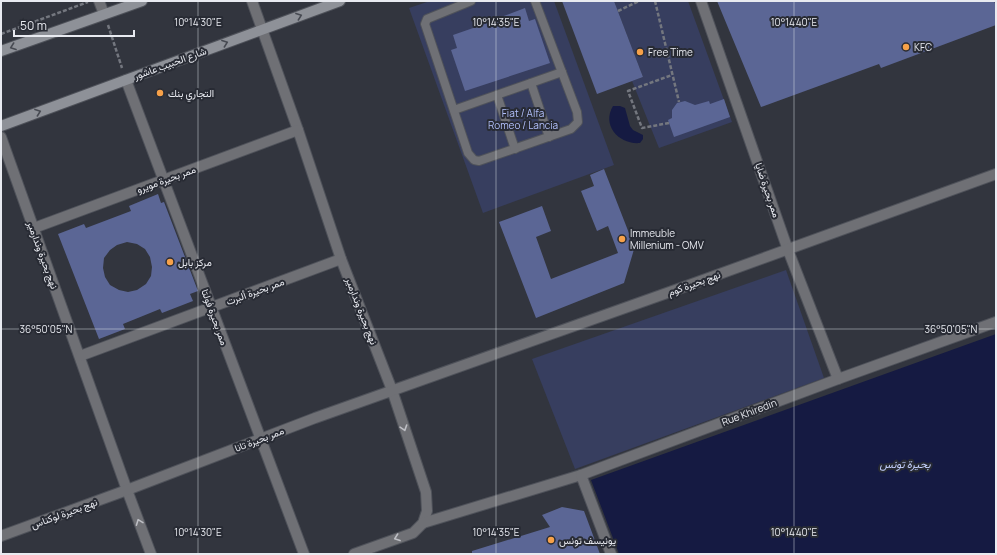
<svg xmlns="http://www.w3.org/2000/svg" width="997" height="555" font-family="Manrope,Vazirmatn,sans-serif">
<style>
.green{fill:#373e5f}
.water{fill:#151a42}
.building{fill:#5b6695;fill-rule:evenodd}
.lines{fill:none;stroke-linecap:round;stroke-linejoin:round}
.lane-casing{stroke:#4f525a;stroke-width:10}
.street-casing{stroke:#4f525a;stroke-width:12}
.secondary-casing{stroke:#4f525a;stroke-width:12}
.path{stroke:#74777f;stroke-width:2.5;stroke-dasharray:4 2;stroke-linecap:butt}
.lane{stroke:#6f7075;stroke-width:8}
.street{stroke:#6f7075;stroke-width:10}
.secondary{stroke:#8e9198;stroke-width:10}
.oneway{stroke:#474a52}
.oneway2{stroke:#bebfc5}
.ticks{fill:none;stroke:#e8eaf0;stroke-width:1;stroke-opacity:0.45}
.poi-dot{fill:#f7a149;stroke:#282b34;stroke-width:1.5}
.labels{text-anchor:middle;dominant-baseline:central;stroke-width:4;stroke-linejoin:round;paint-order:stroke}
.poi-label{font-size:10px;fill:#e8eaf0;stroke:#282b34;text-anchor:start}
.street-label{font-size:10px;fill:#e8eaf0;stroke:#282b34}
.park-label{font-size:10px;fill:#b1bffa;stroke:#282b34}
.water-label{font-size:11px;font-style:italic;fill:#c2cefa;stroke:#282b34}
.ticks-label{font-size:10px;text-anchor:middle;fill:#e8eaf0;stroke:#282b34;stroke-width:4;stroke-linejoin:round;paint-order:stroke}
</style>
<rect width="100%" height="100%" fill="#32353e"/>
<g class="green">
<path d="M430,1H554L614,165L483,213L409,8Z"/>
<path d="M614,1H688L732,122L659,148L632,81L643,77Z"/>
<path d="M786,270L824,378L575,469L532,359Z"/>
</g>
<g class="water">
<path d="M613,106H620L625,108L630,126L633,130L643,135V139L640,143C620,145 601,126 613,106Z"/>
<path d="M996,334V554H619L591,480Z"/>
</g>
<g class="building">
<path d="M562,1H614L643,77L597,94Z"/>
<path d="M717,1H994L996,6V25L881,68L879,64L761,107Z"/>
<path d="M525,8L529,21L535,19L550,63L465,91L451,50L457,48L453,35L502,18L501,17Z"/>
<path d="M724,99L730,117L674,137L668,120L672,118V110L677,103L685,101L695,105L709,101L710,104Z"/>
<path d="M604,169L634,246H635L624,283L536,318L499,222L542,206L551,231L536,237L551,279L618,253L608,226L597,231L581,191L594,186L590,175Z"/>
<path d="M158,194L161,203L164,202L198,291L190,294L193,301L162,313L160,309L123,324L125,329L99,339L58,234L84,224L86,228L131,211L129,206ZM127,242L137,244L145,249L150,257L152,267L151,276L146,284L137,290L128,292L119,290L110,285L105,277L103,268L104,258L110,250L117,245Z"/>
<path d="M562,507L584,511L600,554H472V551L550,527L542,515Z"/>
</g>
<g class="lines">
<g class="lane-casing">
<g id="lane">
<path d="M471,1L427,19L425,24L468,153L474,160L479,161L571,129L578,122L577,112L535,1"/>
<path d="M531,83L549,137"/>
<path d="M497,95L515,149"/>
<path d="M454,110L562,72"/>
</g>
</g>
<g class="street-casing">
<g id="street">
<path d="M99,1L104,14"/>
<path d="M252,1L298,130L341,259L392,390L426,492L427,511L423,523L413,533L354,554"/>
<path d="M701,1L788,250L838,379"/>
<path d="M126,80L304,554"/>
<path d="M1,137L127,490L151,554"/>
<path d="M34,228L298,130"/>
<path d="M80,356L341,259"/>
<path d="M423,523L581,475"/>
<path d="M1,536L127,490L315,418L681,288L996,174"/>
<path d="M611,554L581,475L838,379L996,322"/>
</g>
</g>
<g class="secondary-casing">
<g id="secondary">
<path d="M1,51L142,1"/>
<path d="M1,126L340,1"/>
</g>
</g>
<g class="path">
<path d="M655,1L679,102"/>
<path d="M618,11L639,1"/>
<path d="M108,25L122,68"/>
<path d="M1,34L88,2"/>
<path d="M669,123L642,128L628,91L672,75"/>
</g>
<use href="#lane" class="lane"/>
<use href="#street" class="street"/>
<use href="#secondary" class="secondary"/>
</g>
<defs><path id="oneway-chevron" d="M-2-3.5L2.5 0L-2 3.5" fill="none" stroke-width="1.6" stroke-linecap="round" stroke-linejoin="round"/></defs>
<g class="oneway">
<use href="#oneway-chevron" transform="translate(299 16) rotate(-20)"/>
<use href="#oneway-chevron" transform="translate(225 43) rotate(-20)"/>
<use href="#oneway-chevron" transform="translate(13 47) rotate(160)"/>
<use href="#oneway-chevron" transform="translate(38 112) rotate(-20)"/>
</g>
<g class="oneway2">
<use href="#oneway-chevron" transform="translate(404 428) rotate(72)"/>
<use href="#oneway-chevron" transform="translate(139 522) rotate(-111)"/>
<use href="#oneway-chevron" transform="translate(397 538) rotate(160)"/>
</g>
<path class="ticks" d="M198,1V554M496,1V554M794,1V554M1,329H996"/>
<g class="poi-dot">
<circle cx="906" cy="47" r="4"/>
<circle cx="640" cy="52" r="4"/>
<circle cx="160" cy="93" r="4"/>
<circle cx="622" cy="239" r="4"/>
<circle cx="170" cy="262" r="4"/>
<circle cx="551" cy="540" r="4"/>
</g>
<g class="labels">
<g class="poi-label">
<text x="914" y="47">KFC</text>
<text x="648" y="52">Free Time</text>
<text x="168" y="93">التجاري بنك</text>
<text x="630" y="233">Immeuble<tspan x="630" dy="12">Millenium - OMV</tspan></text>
<text x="178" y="262">مركز بابل</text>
<text x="559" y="540">يونيسف تونس</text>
</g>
<g class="street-label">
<text transform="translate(170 63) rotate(-20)">شارع الحبيب عاشور</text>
<text transform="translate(166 179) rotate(-20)">ممر بحيرة مويرو</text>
<text transform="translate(768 190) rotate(71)">ممر بحيرة ضايا</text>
<text transform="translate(43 255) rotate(70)">نهج بحيرة وندارمير</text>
<text transform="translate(694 283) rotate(-20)">نهج بحيرة كوم</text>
<text transform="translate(255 291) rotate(-20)">ممر بحيرة ألبرت</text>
<text transform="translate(362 311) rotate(69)">نهج بحيرة وندارمير</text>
<text transform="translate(215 317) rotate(70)">ممر بحيرة فولتا</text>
<text transform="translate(749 412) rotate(-21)">Rue Khiredin</text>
<text transform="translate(259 439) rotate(-21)">ممر بحيرة تانا</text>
<text transform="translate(64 513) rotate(-20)">نهج بحيرة لوكناس</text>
</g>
<g class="park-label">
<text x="523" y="113">Fiat / Alfa<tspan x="523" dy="12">Romeo / Lancia</tspan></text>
</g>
<g class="water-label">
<text x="905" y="463">بحيرة تونس</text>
</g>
</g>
<g class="ticks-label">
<text x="198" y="26">10°14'30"E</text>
<text x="496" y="26">10°14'35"E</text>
<text x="794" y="26">10°14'40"E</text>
<text x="46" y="333">36°50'05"N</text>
<text x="951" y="333">36°50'05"N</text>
<text x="198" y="536">10°14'30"E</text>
<text x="496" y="536">10°14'35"E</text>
<text x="794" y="536">10°14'40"E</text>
</g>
<rect width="997" height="555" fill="none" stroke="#e8eaf0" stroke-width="4"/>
<path d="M14 30v6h120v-6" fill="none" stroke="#e8eaf0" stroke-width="2"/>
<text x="20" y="30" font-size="12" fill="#e8eaf0" stroke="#282b34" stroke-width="3" paint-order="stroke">50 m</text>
</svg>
